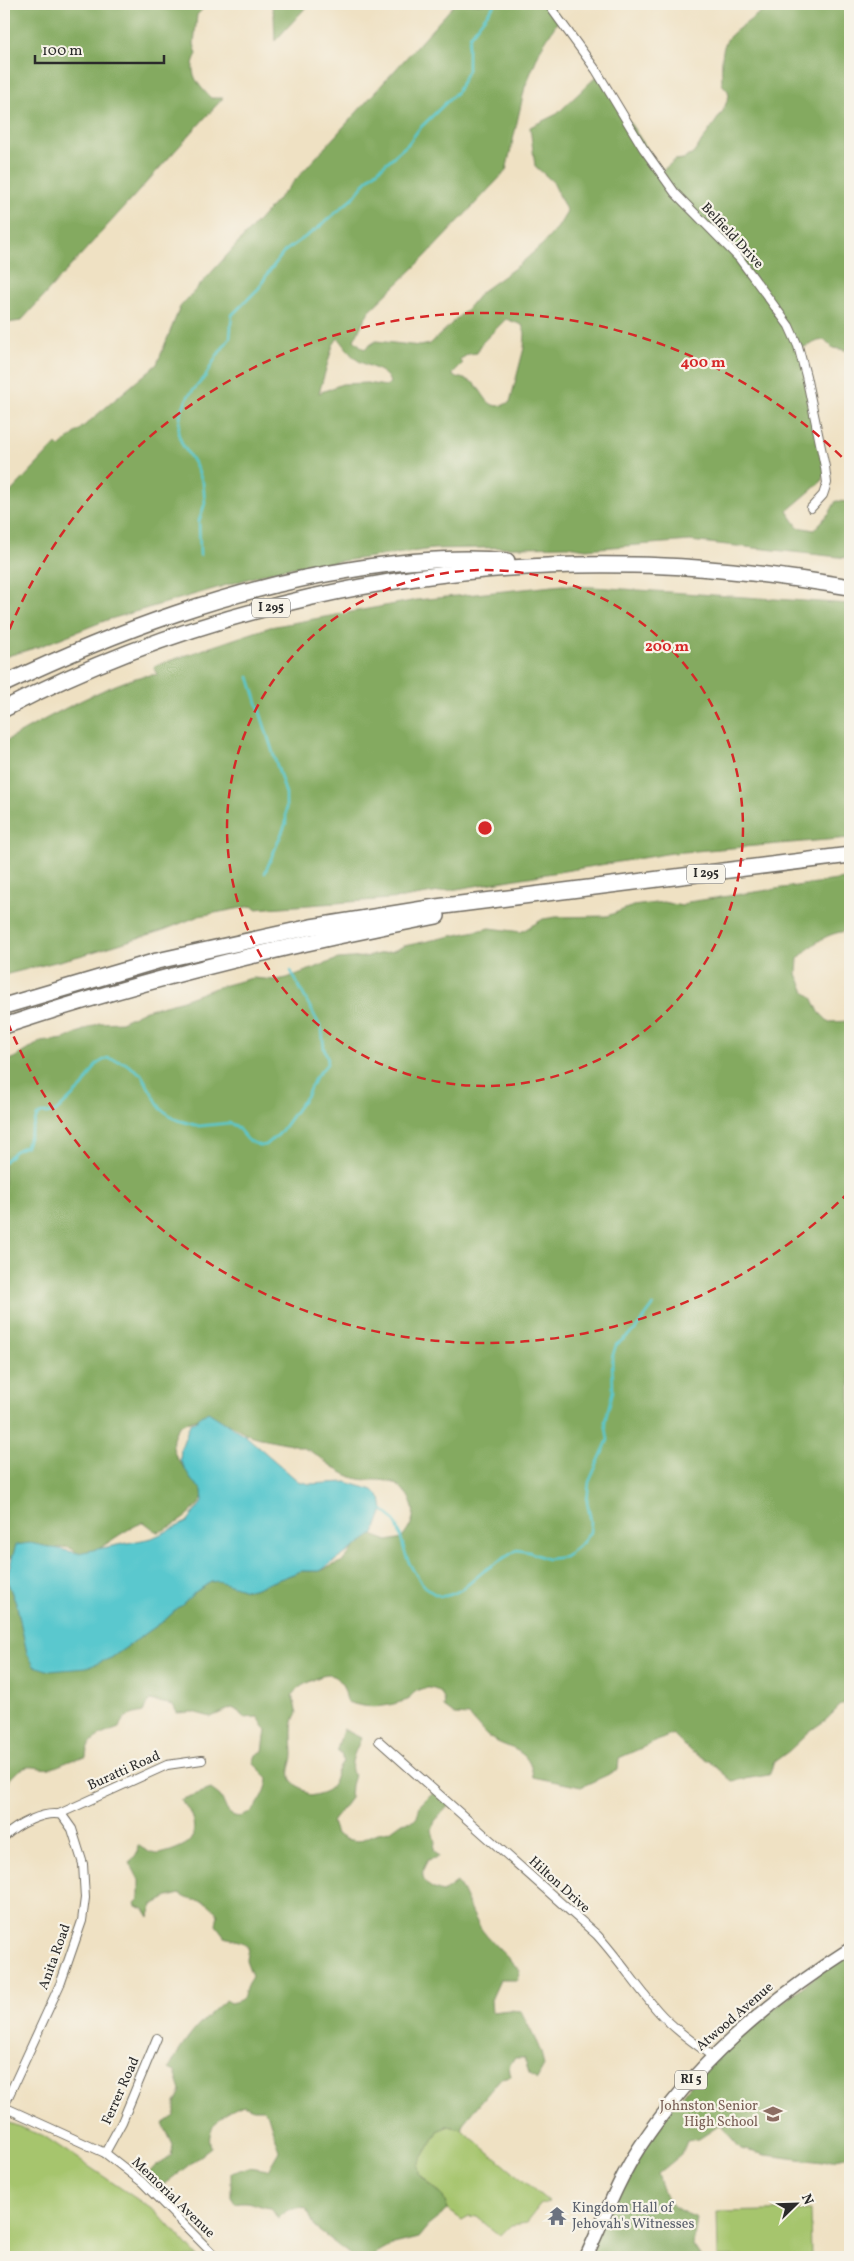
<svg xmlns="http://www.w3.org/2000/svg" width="854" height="2261" font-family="Vollkorn,serif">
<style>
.green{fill:#a6c56d;stroke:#68784c}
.forest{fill:#84aa60;stroke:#586a46;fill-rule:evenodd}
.water{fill:#5ac8ce;stroke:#427a7c}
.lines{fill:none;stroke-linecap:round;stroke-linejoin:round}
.stream{stroke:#5ac8ce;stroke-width:2.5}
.minor-casing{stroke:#706b60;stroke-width:10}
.primary-casing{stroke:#706b60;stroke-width:15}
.motorway-casing{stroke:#706b60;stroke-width:18}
.minor{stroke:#fff;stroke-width:8}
.primary{stroke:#fff;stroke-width:12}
.motorway{stroke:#fff;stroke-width:15}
.ring{fill:none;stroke:#d62828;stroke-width:2.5;stroke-dasharray:9 6}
.labels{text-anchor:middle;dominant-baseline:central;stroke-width:4.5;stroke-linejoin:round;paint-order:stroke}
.shield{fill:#f7f3e8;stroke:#686764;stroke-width:1}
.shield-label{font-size:12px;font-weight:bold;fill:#2b2b2b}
.street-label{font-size:14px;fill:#2b2b2b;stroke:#f7f3e8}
.education-label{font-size:14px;fill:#785e54;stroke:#f7f3e8;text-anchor:end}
.worship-label{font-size:14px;fill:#5b616d;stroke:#f7f3e8;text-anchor:start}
.centre{fill:#d62828;stroke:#f7f3e8;stroke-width:2.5}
.ring-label{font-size:15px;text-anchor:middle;font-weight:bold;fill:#d62828;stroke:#f7f3e8;stroke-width:4.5;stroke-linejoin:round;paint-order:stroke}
</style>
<rect width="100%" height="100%" fill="#f7f3e8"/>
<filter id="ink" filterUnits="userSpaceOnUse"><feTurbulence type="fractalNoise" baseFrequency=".02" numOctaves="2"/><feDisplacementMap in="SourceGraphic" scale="10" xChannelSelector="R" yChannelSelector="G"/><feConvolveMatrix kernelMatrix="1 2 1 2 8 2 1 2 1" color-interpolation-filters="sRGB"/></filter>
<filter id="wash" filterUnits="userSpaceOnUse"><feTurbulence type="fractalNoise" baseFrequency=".0096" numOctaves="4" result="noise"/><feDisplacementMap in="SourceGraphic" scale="20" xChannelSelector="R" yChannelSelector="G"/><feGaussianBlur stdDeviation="1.12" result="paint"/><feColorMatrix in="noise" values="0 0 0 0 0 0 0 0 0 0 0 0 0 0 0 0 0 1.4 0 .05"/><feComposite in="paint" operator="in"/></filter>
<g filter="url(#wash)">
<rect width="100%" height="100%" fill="#efe1c3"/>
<g class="green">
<path d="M4,2121L44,2136L159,2214L198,2257H4Z"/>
<path d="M449,2126L461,2129L549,2202L541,2204L526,2223L511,2225L500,2236L477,2217L469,2216L462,2220L448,2210L443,2197L419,2173L418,2165L439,2130Z"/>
<path d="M810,2210L811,2257H718L717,2212Z"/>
</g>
<g class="forest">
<path d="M4,4H208L197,15L194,44L197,54C186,72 199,86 211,98H223L21,321L7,323L4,327Z"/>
<path d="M271,4H309L275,41L274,15Z"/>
<path d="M455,4H550L560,18L541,48L525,87L506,171L422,260L369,311L354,340L364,349L376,341L420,346L430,344L468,308L481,292L519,265L543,244L558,227L567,212L553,182L535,166L530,127L557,114L598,75L662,171L675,160L683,159L693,154L723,111L729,96L728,91L722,84C722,69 719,46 731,35C743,24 757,17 768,4H850V351L833,348L825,340L818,341L800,349L826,470L822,481L787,511L798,527L814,530L830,512L836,501L850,502V531L847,543L848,558L690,541L586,549L568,546L433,549L282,569L107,620L38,647L4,657V499L56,444L59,447L157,364L180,307ZM506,319L522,325L525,333L524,348L510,402C489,413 487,398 476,385C471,380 460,378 453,376V373L463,363L459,360L469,354L477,353L482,343ZM338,338C345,344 348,353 356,359C366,367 387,369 390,383L386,386L367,383L342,384L319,393L333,345Z"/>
<path d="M563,585L850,604V838L672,853L403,898L255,909L252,906L199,916L164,930L83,955L4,975V742C32,726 128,671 157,675L154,666L270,627L417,600Z"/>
<path d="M850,878V931C828,932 813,943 798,959L797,974L805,992L812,997L819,1012L829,1022L850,1021V1700L841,1705L827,1719L810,1731L789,1751L774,1762L769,1775L732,1781L709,1761L690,1751L673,1734L619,1758L618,1770L581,1787L533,1777C530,1746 506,1750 487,1736C481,1730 475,1722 469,1716L455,1715L444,1707C449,1688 420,1679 408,1700C384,1707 372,1710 347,1702C343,1677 334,1668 311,1681C303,1685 297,1688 292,1695L297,1713C289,1723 293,1742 293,1755C293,1763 286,1774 292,1781C297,1786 305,1791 310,1796C342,1789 327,1785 343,1762L341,1753L337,1750L343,1729L361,1738C357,1749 347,1765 354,1775L351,1785L350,1798L332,1822L336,1834L345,1839L358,1841L378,1833L390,1831L401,1823L413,1821L417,1817L420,1805L434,1791L450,1804L435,1821L432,1830L435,1842L434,1849L439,1857L428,1860C417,1877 424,1887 443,1892L457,1882C466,1895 470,1910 478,1924C489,1942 507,1955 520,1971L517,1980H500L491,2000L492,2012L509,2010L521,2011L541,2051L544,2066L537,2079L529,2073L524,2058H514L509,2067L511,2076L501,2078L464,2122L461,2129L449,2126L439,2130L418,2165L419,2173L423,2178L443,2197L448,2210L428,2226L418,2238L394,2244L371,2257H353L315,2228L307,2208C295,2206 286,2210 278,2219L271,2208C256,2207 252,2199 235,2203L231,2197V2173L249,2167L268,2170L279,2151L268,2115L263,2109H253L244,2105C225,2112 204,2125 211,2148L154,2192L142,2181L155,2166L171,2156L173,2145L163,2124L175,2116V2103L181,2091L175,2072L169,2069C183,2041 202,2019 226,2000L230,2003C249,1999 241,1996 248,1983C249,1981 251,1979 252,1976L246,1960L248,1947L242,1942L225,1937L216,1925L218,1915C204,1893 196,1906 180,1894L168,1897L152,1905L149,1917L144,1909L136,1906L135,1903L139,1899V1880L130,1863L137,1853L138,1845C143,1849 153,1855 159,1854C166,1853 188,1846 191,1839C198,1827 190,1808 180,1800L211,1789C213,1791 217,1793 220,1796C224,1801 225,1809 229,1813C248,1828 268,1793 268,1778L253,1763L256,1755L263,1751L266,1730L258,1717L243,1718L240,1712L232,1708L211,1717L192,1712L177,1713L173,1705L150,1700L143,1712C131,1715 123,1715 119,1728C104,1734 87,1737 86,1757C73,1758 64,1764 52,1768C43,1770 35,1766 28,1767C16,1769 10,1780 4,1786V1064L40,1042L64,1039L99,1023L121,1022L146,1010L183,1000L218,987L252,978L277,980L287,978L338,959L364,957L393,951L404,946L490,928L521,932L543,919L556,917L607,916L633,906L663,902L682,906L688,902ZM204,1418C211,1419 219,1420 226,1423C235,1426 242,1432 250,1435C270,1442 291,1441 310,1451C324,1460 336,1471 352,1477C370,1484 388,1474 403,1490C419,1507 415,1522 402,1538L388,1541L372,1535L359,1542L343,1561L320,1571H301L253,1589L246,1590L218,1580L211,1582L195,1592L165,1620L111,1658L30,1657L27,1653L17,1606L6,1578V1560L22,1552L68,1547L74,1550L81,1560C103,1548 121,1531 144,1522L157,1532C174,1528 198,1510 205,1494C195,1473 162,1457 176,1431C181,1422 194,1419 204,1418Z"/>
<path d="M850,1950V2156L822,2162L766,2155L741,2149L720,2125L699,2139L687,2141L682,2154L658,2174C667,2203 668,2206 697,2218L693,2245L701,2257H586L632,2160L713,2056Z"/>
</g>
<path class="water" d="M208,1412L246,1436L298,1481L310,1484L346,1482L373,1490L381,1498L383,1510L374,1534L320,1571H301L253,1589L246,1590L218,1581L211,1582L195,1592L165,1620L111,1658L86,1668L50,1671L34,1666L27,1653L17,1606L6,1578L16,1545L30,1543L78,1553L152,1538L187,1522L203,1501L202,1490L192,1481L180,1460L181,1448L190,1424Z"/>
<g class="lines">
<g class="stream">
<path d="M200,555L199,521L205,503L203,483L196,466L182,444L178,433L181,411L189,395L205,377L216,357L230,338L232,315L259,288L268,273L285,251L318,228L354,197L369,178L408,144L419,129L457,92L468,70V47L470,36L495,4"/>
<path d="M249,677L286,794V823L265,873"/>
<path d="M4,1162L15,1151L26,1146L37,1116L42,1113H54L59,1109L83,1086L97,1064L107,1058L125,1063L141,1074L161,1109L177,1120L199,1126L229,1123L236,1126L248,1140L260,1146L266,1145L279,1134L307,1095L315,1078L327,1064L328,1059L324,1048L322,1030L291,971"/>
<path d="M383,1510C399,1521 399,1532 404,1549C408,1564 426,1598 445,1596C462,1593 472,1580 484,1571C495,1563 506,1557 517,1550L529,1552L547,1559L565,1557L583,1542L590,1532L591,1521L587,1502L589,1482L608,1440L605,1421L613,1391L612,1358L616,1345L635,1330L653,1306"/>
<path d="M4,1581L6,1578"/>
</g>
</g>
</g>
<g filter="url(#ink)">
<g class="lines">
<g class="minor-casing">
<g id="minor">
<path d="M548,4L596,70L643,148L675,193L739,258L789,326L798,346L806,376L825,467L827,483L823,495L811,508"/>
<path d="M379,1741L597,1935C619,1959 637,1987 658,2011C674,2029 693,2042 712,2056"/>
<path d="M59,1814L167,1765L202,1760"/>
<path d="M4,1837C17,1825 44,1810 62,1815L72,1829L83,1864L85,1898L82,1921L61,1982L4,2106"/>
<path d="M4,2107L105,2153L142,2182L216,2257"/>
<path d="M105,2153L122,2122L157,2038"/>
</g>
</g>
<g class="primary-casing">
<path id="primary" d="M586,2257C603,2221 617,2182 639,2148C693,2065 767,2002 850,1949"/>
</g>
<g class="motorway-casing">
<g id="motorway">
<path d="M4,684C116,631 232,588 355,569C405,561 457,556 507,561"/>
<path d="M4,709C195,609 417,560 633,565C706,566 778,575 850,587"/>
<path d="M4,1006L157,961L311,927L436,907L850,855"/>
<path d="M4,1026C145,979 291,944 437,916"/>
</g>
</g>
<use href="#minor" class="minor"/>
<use href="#primary" class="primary"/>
<use href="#motorway" class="motorway"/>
</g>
</g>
<g class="ring">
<circle cx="485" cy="828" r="258"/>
<path d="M849 1192A515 515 0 0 1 4 1013M4 643A515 515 0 0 1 849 464"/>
</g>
<defs>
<g id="school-bare" transform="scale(1.5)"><path d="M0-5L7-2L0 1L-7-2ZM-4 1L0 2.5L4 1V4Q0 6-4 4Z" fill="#8d6e63" stroke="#f7f3e8" stroke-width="2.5" paint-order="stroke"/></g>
<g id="temple-bare" transform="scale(1.5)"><path d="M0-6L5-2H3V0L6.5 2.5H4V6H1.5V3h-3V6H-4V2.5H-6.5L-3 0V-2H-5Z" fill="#6b7280" stroke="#f7f3e8" stroke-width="2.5" paint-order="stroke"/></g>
</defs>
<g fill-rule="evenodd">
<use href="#school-bare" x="773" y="2114"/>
<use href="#temple-bare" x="557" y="2216"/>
</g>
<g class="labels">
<g class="shield">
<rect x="252" y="598.5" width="38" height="19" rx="4"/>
<rect x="687" y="864.5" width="38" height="19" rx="4"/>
<rect x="675" y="2070.5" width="32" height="19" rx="4"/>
</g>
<g class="shield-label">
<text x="271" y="608">I 295</text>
<text x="706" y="874">I 295</text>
<text x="691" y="2080">RI 5</text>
</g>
<g class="street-label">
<text transform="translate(732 236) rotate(47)">Belfield Drive</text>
<text transform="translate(124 1771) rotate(-24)">Buratti Road</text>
<text transform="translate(559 1885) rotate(42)">Hilton Drive</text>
<text transform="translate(55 1957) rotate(-70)">Anita Road</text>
<text transform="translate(735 2017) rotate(-41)">Atwood Avenue</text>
<text transform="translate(121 2091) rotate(-66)">Ferrer Road</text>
<text transform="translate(173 2198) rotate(44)">Memorial Avenue</text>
</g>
<g class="education-label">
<text x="758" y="2106">Johnston Senior<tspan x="758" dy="16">High School</tspan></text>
</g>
<g class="worship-label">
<text x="572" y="2208">Kingdom Hall of<tspan x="572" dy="16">Jehovah's Witnesses</tspan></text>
</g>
</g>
<circle cx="485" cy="828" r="8" class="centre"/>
<g class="ring-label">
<text x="703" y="367">400 m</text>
<text x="667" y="651">200 m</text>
</g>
<rect width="854" height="2261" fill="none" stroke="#f7f3e8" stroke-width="20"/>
<g transform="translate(796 2204) rotate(67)" stroke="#f7f3e8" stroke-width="4" paint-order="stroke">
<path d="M0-4L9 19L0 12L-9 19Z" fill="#2b2b2b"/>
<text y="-8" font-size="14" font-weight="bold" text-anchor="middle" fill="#2b2b2b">N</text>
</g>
<path d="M35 55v8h129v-8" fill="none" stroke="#2b2b2b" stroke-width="2.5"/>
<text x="42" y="55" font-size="15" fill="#2b2b2b" stroke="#f7f3e8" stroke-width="4" paint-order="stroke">100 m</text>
</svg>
